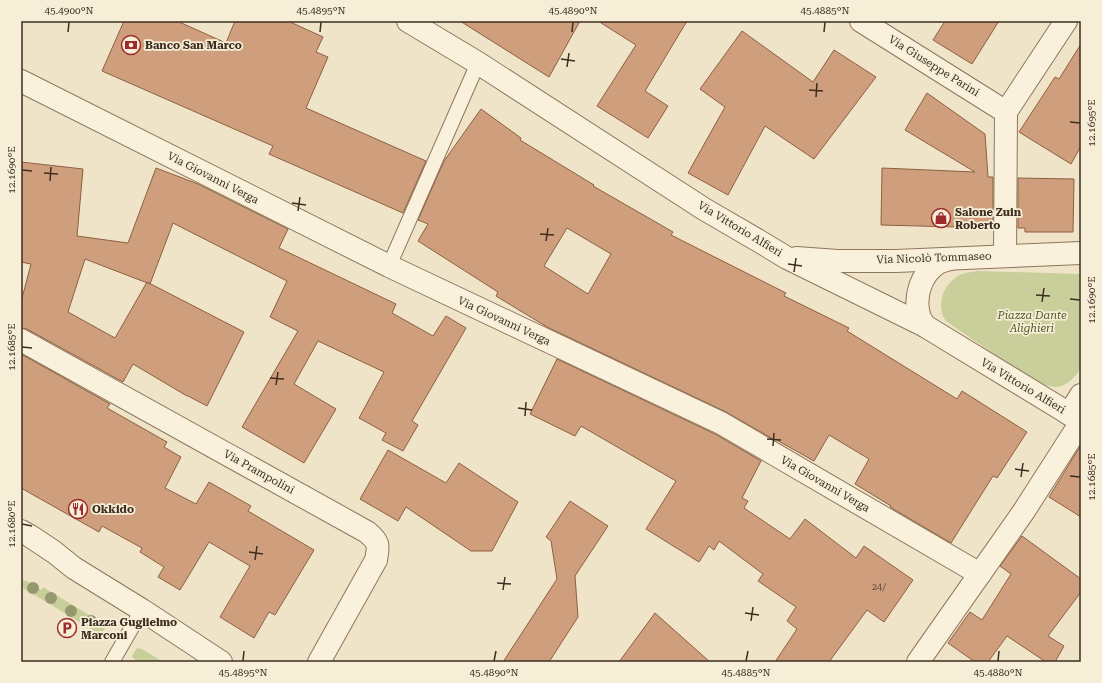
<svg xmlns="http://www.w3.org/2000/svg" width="1102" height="683" font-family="'Roboto Serif',serif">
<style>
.green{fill:#c9cf9b}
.building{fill:#cf9f7d;stroke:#8d5f41;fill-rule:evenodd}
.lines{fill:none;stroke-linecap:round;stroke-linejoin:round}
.service-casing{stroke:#8d765c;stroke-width:16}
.minor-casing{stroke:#8d765c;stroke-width:24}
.service{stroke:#faf1dc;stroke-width:14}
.minor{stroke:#faf1dc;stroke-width:22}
.tree{fill:#96986f}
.ticks{fill:none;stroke:#3d2e20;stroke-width:1.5}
.labels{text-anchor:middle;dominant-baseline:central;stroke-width:3.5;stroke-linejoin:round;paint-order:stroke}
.number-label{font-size:9px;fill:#624a37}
.poi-label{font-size:11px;font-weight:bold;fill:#3d2e20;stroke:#f7eed8;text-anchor:start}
.street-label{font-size:11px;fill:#3d2e20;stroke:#f7eed8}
.park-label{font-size:11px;font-style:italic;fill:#4d5a26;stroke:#f7eed8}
.neatline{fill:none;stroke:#3d2e20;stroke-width:1.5}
.ticks-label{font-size:10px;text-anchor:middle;fill:#3d2e20}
</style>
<rect width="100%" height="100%" fill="#f0e4c8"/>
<g class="green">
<path d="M978,271L1081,274V368C1076,377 1065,388 1054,387C1038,386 1011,365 997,356C980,344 962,333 946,321C944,318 942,315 942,312C938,295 949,278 965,273C969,272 974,272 978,271Z"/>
<path d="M21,580L27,581L41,590L43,587L104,624L106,627L102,633H98L21,587Z"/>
<path d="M137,648L142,649L163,662H138L133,658L132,656Z"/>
</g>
<g class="building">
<path d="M124,21H177L226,43L235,21H288L323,37L316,52L328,57L306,108L426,161L403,213L269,154L273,146L102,71Z"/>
<path d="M460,21H580L549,77Z"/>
<path d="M598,21H687L645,91L668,106L648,138L597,106L636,45Z"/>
<path d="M945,21H999L972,64L933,40Z"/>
<path d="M742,31L813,82L834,50L876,77L814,159L765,126L728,195L688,173L725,107L700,89Z"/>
<path d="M1081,44V146L1071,164L1019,132L1055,77L1059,79Z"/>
<path d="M927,93L985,134L988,177H993V228L881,225L882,168L975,172L905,130Z"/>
<path d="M481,109L521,138L520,140L594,185L593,186L673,232L671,235L786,293L784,296L849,328L847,331L957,399L962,391L1027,432L997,478L993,476L951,543L890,507L891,506L855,484L869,459L829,435L814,461L773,438V439L726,412L547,327L496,296L498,292L418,241L428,224L418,220L444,161ZM567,228L611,254L588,294L544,266Z"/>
<path d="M21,162L83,169L77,236L128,243L156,168L198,184L288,229L279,248L396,304L392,313L433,336L446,316L466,328L412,421L418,425L403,451L382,440L386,433L359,418L384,372L318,341L294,384L336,409L304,463L242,427L298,331L270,317L287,281L173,223L150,284L85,259L68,312L115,338L147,282L244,332L207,406L188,396H187L133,364L123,382L27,329L21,328V302L31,264L21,262Z"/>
<path d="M1018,178L1074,179L1073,232H1025V228H1018Z"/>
<path d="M21,354L110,404L107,408L167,442L164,447L181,457L165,488L196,504L209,482L251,506L248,511L314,550L275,615L269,612L254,638L220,617L250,566L209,542L180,590L158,577L164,567L140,552L142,548L102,526L99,532L21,488Z"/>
<path d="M557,359L715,434L761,461L742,498L748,501L744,508L790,539L805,519L856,558L864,546L913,580L884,622L867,610L829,662H775L797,629L787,621L796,607L758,581L763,574L719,541L714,550L709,546L699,562L646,529L676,481L581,426L575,436L530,414Z"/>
<path d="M1081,445V517L1049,497Z"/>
<path d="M388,450L446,483L459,463L518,502L492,551H471L406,507L398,521L360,499Z"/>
<path d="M570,501L608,526L575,576L578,617L549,662H503L557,579L551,541L546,537Z"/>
<path d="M1022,536L1081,579V592L1048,636L1064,646L1055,662H1046L1007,636L988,662H975L948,643L970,612L982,620L1011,574L1000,566Z"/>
<path d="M655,613L710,662H619Z"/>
</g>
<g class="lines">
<g class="service-casing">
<g id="service">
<path d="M389,266L478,63"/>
<path d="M112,662L142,610"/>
</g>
</g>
<g class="minor-casing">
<g id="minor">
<path d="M408,21L478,63L704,209L764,244L787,258L925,326L1081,421"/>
<path d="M861,21L1006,112"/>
<path d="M21,81L389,266L721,423L980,574"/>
<path d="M1005,256L1006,112L1066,21"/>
<path d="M796,258L838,261H896L1081,253"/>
<path d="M925,326C923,323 920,319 919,315C914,296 921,274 938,263C942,261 946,260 950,259"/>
<path d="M21,340L367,532C379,542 379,545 376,560L319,662"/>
<path d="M1069,414L1081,395"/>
<path d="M21,531L30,536L54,552L74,568L142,610L221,662"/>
<path d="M918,662L1024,511L1081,422"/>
</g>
</g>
<use href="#service" class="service"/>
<use href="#minor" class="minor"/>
</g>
<g class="tree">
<circle cx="33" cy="588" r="6"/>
<circle cx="51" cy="598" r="6"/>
<circle cx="71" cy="611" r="6"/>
<circle cx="91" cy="621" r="6"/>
</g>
<path class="ticks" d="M68,32L69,22M320,32L321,22M572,32L573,22M824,32L825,22M561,59L575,61M567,67L569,53M809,90L823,91M816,97L817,83M1070,122L1080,123M22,170L32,171M44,173L58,174M50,181L51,167M292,203L306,205M298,211L300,197M540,234L554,235M546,241L548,228M788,264L802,266M794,272L796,258M1036,295L1050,296M1070,299L1080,300M1042,302L1044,288M22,347L32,348M270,378L284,379M276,385L278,372M518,408L532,410M525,416L526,402M767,439L781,440M773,446L774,433M1015,469L1029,471M1070,476L1080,477M1021,477L1023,463M22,524L32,526M249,552L263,554M255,560L257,546M497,583L511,584M503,590L505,577M745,613L759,615M751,621L753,607M243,661L244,651M494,661L496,651M746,661L748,651M998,661L999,651"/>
<defs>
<g id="bank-ring" transform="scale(1)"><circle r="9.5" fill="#f7eed8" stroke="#9e2a2b" stroke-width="1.5"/><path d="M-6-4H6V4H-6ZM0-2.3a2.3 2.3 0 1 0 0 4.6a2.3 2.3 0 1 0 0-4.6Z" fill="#9e2a2b"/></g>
<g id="shop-ring" transform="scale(1)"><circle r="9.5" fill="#f7eed8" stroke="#9e2a2b" stroke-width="1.5"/><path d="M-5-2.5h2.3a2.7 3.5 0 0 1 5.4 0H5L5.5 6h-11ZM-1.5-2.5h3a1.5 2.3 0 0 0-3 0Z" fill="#9e2a2b"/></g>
<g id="restaurant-ring" transform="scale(1)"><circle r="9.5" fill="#f7eed8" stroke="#9e2a2b" stroke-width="1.5"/><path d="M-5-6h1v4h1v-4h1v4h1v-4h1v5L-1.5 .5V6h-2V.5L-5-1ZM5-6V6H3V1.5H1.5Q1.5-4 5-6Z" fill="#9e2a2b"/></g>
<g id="parking-ring" transform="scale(1)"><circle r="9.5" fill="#f7eed8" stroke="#9e2a2b" stroke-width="1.5"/><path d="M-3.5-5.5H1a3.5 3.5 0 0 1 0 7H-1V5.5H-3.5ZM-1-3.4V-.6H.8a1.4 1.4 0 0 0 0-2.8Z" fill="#9e2a2b"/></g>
</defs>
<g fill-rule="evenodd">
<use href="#bank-ring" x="131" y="45"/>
<use href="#shop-ring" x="941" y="218"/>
<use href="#restaurant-ring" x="78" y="509"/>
<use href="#parking-ring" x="67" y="628"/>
</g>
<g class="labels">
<g class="number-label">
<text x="879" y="587">24/</text>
</g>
<g class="poi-label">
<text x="145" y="45">Banco San Marco</text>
<text x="955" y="212">Salone Zuin<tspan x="955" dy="13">Roberto</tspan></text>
<text x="92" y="509">Okkido</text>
<text x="81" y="622">Piazza Guglielmo<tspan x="81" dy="13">Marconi</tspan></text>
</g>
<g class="street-label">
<text transform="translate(934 66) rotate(32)">Via Giuseppe Parini</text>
<text transform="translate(213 178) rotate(27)">Via Giovanni Verga</text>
<text transform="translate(740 229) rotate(31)">Via Vittorio Alfieri</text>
<text transform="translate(934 258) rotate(-2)">Via Nicolò Tommaseo</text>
<text transform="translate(504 321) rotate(25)">Via Giovanni Verga</text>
<text transform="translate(1023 386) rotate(31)">Via Vittorio Alfieri</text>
<text transform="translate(259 472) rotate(29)">Via Prampolini</text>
<text transform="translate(825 484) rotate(30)">Via Giovanni Verga</text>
</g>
<g class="park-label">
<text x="1032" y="315">Piazza Dante<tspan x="1032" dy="13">Alighieri</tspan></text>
</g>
</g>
<rect width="1102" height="683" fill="none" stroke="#f7eed8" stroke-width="44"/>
<rect x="22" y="22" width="1058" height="639" class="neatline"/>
<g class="ticks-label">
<text x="69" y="14">45.4900°N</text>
<text x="321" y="14">45.4895°N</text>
<text x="573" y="14">45.4890°N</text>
<text x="825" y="14">45.4885°N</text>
<text transform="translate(1091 123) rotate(-90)" y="4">12.1695°E</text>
<text transform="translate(11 170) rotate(-90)" y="4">12.1690°E</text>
<text transform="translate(1091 300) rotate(-90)" y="4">12.1690°E</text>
<text transform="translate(11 347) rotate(-90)" y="4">12.1685°E</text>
<text transform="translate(1091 477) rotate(-90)" y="4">12.1685°E</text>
<text transform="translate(11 524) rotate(-90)" y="4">12.1680°E</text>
<text x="243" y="676">45.4895°N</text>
<text x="494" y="676">45.4890°N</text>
<text x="746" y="676">45.4885°N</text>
<text x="998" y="676">45.4880°N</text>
</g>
</svg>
